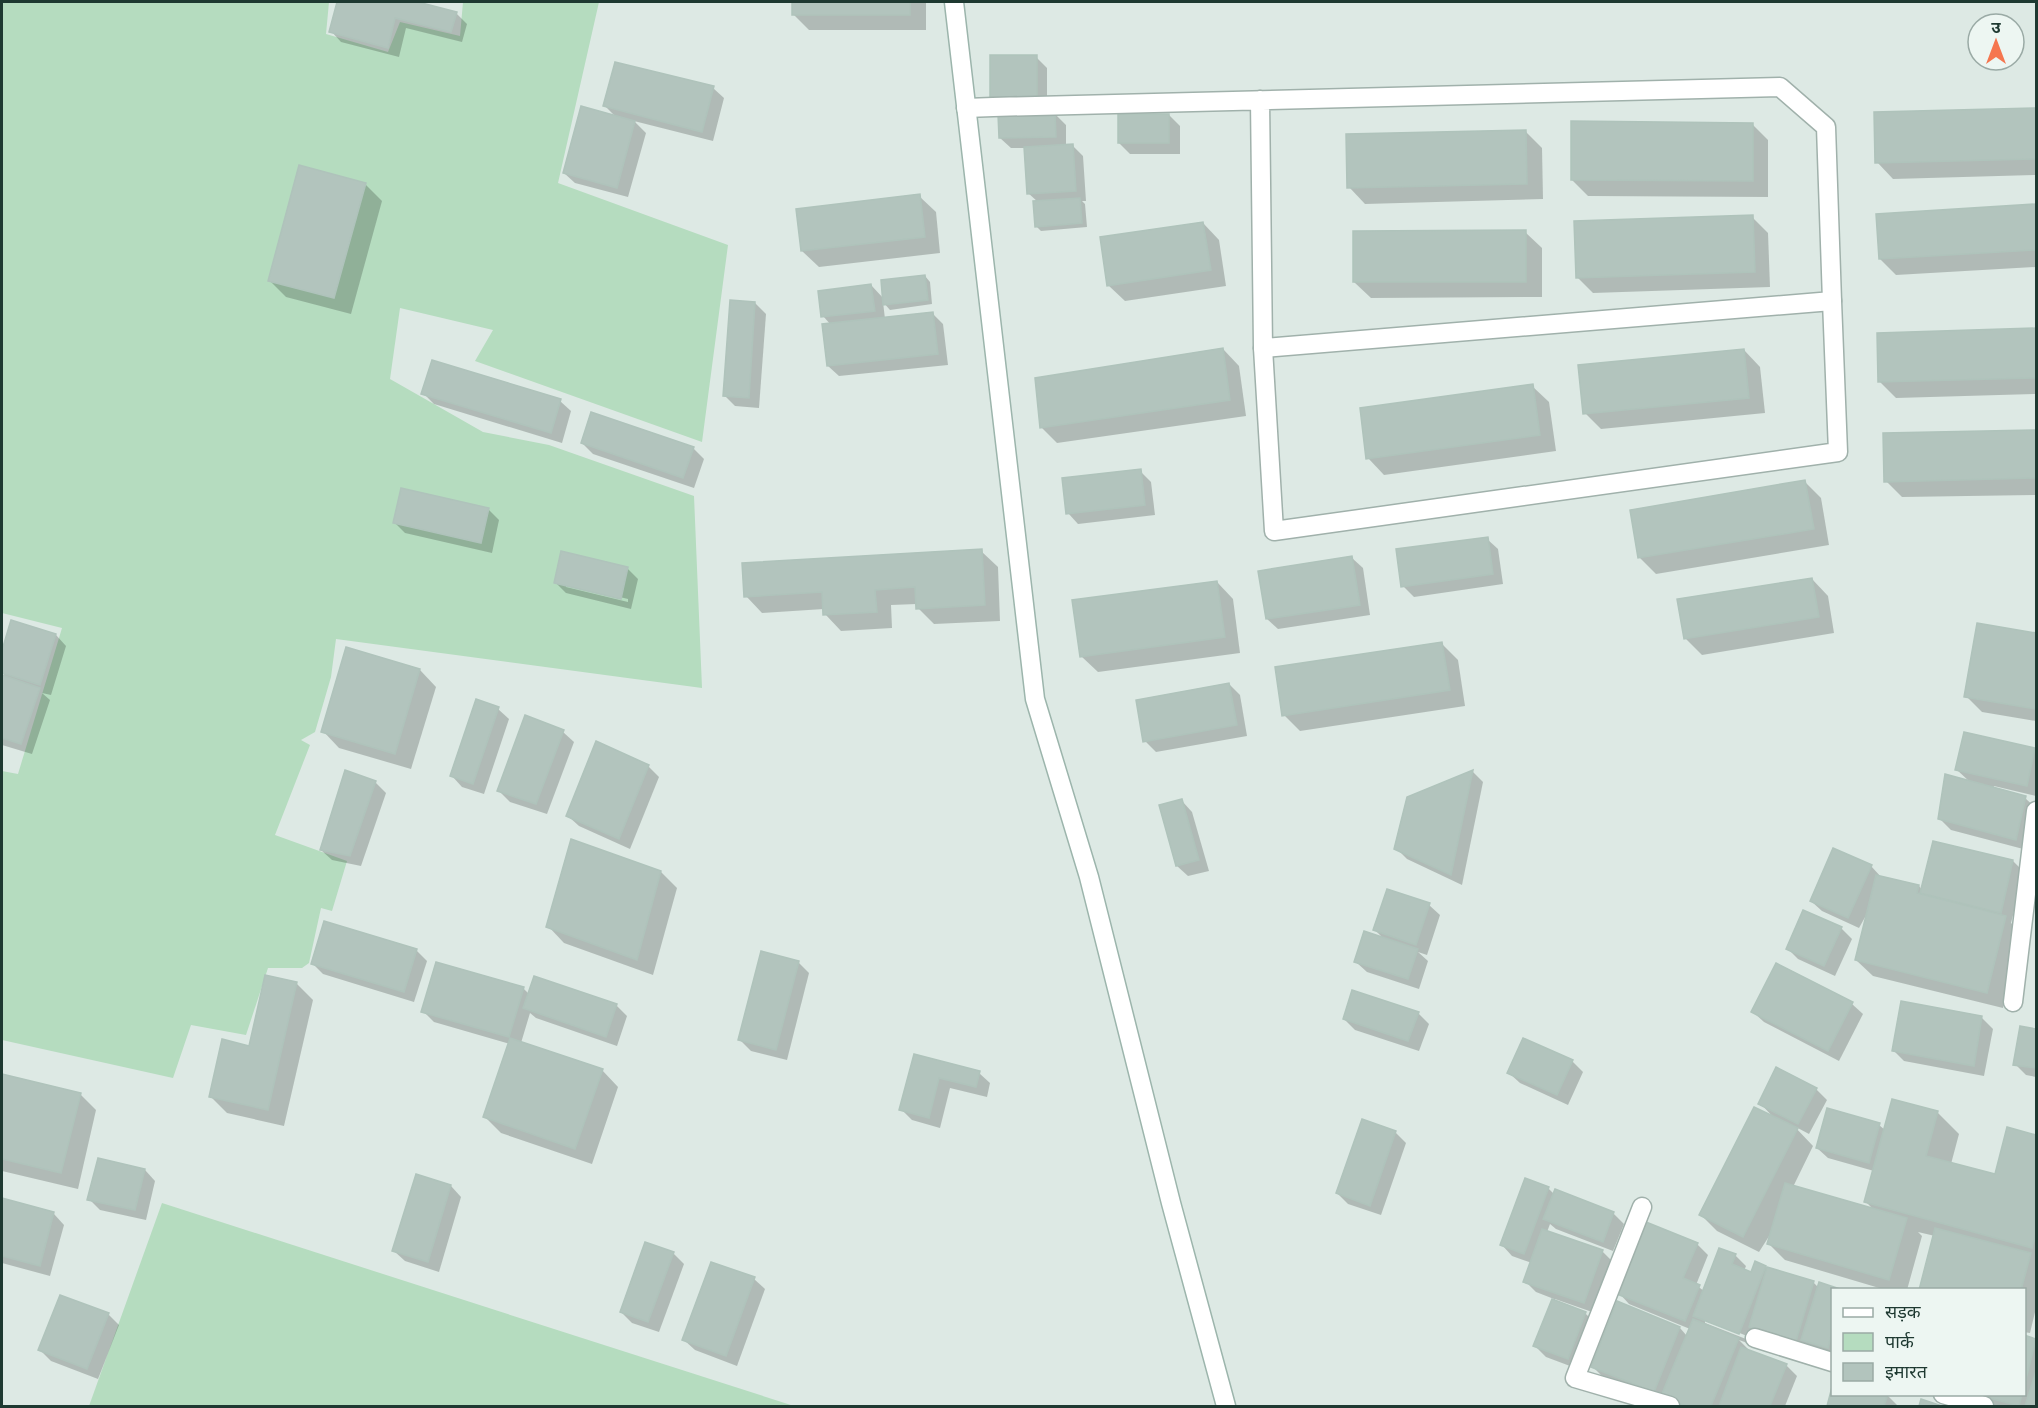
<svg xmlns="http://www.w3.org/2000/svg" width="2038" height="1408" font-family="'Titillium Web','Noto Sans Devanagari',sans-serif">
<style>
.green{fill:#b5dcbf}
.shadow{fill:#0003;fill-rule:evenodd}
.building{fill:#b2c4bd;stroke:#afc3bb;stroke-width:1.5}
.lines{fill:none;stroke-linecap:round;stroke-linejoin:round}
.street-casing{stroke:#a0b1ab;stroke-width:21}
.secondary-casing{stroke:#9cb5ac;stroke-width:21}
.street{stroke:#fff;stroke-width:18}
.secondary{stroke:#fff;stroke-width:18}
</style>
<rect width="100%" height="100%" fill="#dde9e4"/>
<g class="green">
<path d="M2,2H329L326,34L388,52L400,22L460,36L463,2H599L558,183L728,245L702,442L475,361L493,330L400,308L390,379L483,432L549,445L694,496L702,688L336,639L331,677L315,732L301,740L310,745L275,835L347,861L332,911L321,908L309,963L302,968H268L246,1035L191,1025L173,1078L2,1040V771L18,774L62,628L2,613Z"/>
<path d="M162,1203L794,1406H89Z"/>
</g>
<g class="shadow">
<path d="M339,2H412L456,13L467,24L462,42L406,28L399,57L341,42L331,31Z"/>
<path d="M793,2H926V30H809L793,14Z"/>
<path d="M1036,57L1047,68V108H1002L991,97Z"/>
<path d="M713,88L724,98L713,141L634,121L646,133L628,197L575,183L564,173L616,117L605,106Z"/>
<path d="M2036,109V175L1893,179L1877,162L1875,113Z"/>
<path d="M1055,114L1066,125V146L1072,145L1083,156L1086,201H1082L1085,204L1087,227L1041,231L1036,226L1038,202L1028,193L1026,148H1011L1000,138Z"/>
<path d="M1169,115L1180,126V154H1130L1119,143Z"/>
<path d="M1752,124L1768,140V197L1588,196L1572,180Z"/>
<path d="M1525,131L1542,148L1543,199L1365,204L1349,187Z"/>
<path d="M365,184L382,201L351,314L286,297L270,281Z"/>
<path d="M919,196L936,212L940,253L819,267L802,251Z"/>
<path d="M2036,205V267L1896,275L1880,259L1877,215Z"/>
<path d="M1752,217L1768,233L1770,287L1593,293L1577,277Z"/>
<path d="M1203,223L1219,240L1226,286L1125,301L1108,285Z"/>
<path d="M1525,232L1542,248V297L1371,298L1354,282Z"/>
<path d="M925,276L930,282L932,304L890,310L883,302L885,319L932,313L943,324L948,365L839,376L828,366L831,325L823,316L871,285L884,299Z"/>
<path d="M755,303L766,314L759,408L735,406L724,395Z"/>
<path d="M2036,330V394L1896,398L1880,382L1878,334Z"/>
<path d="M1223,349L1239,366L1246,416L1057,443L1041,427Z"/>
<path d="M1744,350L1760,367L1765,413L1601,429L1585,413Z"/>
<path d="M1532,386L1549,402L1556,451L1384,475L1368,458Z"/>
<path d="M423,393L560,401L571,411L562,443L434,404Z"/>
<path d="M2036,432V495L1902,497L1886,481L1885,435Z"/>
<path d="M582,443L693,448L704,459L694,488L593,454Z"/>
<path d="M1140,471L1151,482L1155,515L1078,524L1068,513Z"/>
<path d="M1805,482L1821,498L1829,545L1656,574L1640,558Z"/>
<path d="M488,509L499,520L492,553L405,533L395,523Z"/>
<path d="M1487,539L1498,549L1503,584L1414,597L1403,586Z"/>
<path d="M981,551L998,567L1000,621L934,624L918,608L917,604L891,605L892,628L841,631L825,614L824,609L762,613L746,596Z"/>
<path d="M1352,558L1363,568L1370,615L1278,629L1267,619Z"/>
<path d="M627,568L638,579L631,609L566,593L555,582ZM566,584L628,599V602L566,587Z"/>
<path d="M1812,579L1828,596L1834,633L1702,655L1685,638Z"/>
<path d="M1217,582L1233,599L1240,653L1098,672L1081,656Z"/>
<path d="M12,622L56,635L66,646L51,695L42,693L50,700L32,754L2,745V677L4,678L2,655Z"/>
<path d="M1978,624L2036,634V721L1982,712L1966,696Z"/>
<path d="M1441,643L1458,660L1465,706L1300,731L1284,715Z"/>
<path d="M347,649L420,670L436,687L411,769L339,748L323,731Z"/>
<path d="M1229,684L1240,695L1247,736L1156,752L1145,741Z"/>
<path d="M498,709L509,719L484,794L462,787L452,776Z"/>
<path d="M526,717L563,732L574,742L547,814L510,802L499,791Z"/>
<path d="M2035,750L2036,796L1994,786L1993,789L2025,798L2036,808L2027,850L1951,830L1940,819L1970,782L1957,770Z"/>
<path d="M648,766L659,777L630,849L579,826L568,816Z"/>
<path d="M1473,772L1483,782L1462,885L1407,859L1396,848Z"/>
<path d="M375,782L386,793L361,866L332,860L321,850Z"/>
<path d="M1182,801L1192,812L1209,871L1188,876L1177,866Z"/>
<path d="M1934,842L2013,861L2024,872L2011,923L2022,933L2003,1008L1873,976L1856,960L1869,910L1859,928L1822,911L1811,901L1871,866L1882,878L1919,886L1922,890Z"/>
<path d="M661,872L677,888L653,975L564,943L548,926Z"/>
<path d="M1429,905L1440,915L1427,955L1418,952L1428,961L1419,989L1367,972L1356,962L1385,940L1374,929Z"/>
<path d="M1841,928L1852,939L1835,976L1798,959L1787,948Z"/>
<path d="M416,950L427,961L414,1002L323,974L312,963Z"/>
<path d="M798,962L809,973L787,1060L751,1051L740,1040Z"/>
<path d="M1777,965L1852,1004L1863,1014L1839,1061L1764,1022L1753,1012Z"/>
<path d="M297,984L313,1000L284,1126L227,1113L211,1097Z"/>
<path d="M523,988L529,994L616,1005L627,1016L617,1046L536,1018L530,1013L521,1043L602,1070L618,1087L592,1164L501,1133L485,1117L510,1044L434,1022L423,1011Z"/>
<path d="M1418,1013L1429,1024L1419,1051L1355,1030L1344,1019Z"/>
<path d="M1982,1018L1993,1029L1984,1076L1904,1061L1894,1051Z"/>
<path d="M2021,1028L2036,1030V1077L2026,1075L2015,1064Z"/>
<path d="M915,1056L979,1073L990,1083L987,1097L950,1088L940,1128L912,1120L901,1109Z"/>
<path d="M1572,1061L1583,1072L1568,1105L1520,1083L1509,1073Z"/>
<path d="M2,1075L80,1094L96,1110L78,1189L2,1171Z"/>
<path d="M1816,1089L1827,1100L1809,1134L1794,1126L1813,1146L1793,1187L1874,1210L1866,1202L1874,1171L1828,1158L1817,1148L1879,1125L1885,1130L1937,1112L1959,1134L1951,1164L1996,1176L2008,1129L2036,1137V1308L2030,1333L2024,1332V1290H1921L1935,1236L1918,1232L1922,1236L1907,1290H1886L1785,1260L1769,1244L1773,1230L1759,1252L1717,1231L1701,1215L1774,1118L1760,1103Z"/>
<path d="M1395,1132L1406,1143L1381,1215L1348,1204L1337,1193Z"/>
<path d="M145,1170L155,1181L146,1220L100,1210L89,1199Z"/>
<path d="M417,1176L451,1186L461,1197L439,1272L405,1261L394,1251Z"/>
<path d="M1548,1188L1554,1194L1613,1213L1624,1224L1613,1251L1556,1229L1550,1224L1547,1232L1602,1251L1613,1262L1595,1313L1555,1299L1554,1302L1585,1313L1596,1324L1578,1369L1546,1357L1535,1346L1554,1299L1536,1292L1525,1281L1532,1263L1512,1256L1502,1245Z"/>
<path d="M2,1200L54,1214L64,1225L50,1276L2,1263Z"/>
<path d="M1697,1244L1708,1255L1696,1285L1704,1291L1735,1255L1746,1266L1744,1271L1751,1274L1765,1267L1813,1282L1819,1288L1832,1290V1356L1814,1350L1808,1345L1807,1350L1750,1344L1739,1340L1749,1350L1786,1365L1797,1376L1785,1406H1674L1603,1377L1593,1367L1680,1328L1687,1336L1690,1329L1629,1304L1619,1293ZM1705,1319L1747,1336L1746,1339L1705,1323Z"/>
<path d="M673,1253L684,1264L659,1332L632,1323L621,1312Z"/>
<path d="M754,1279L765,1289L737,1366L695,1350L684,1340Z"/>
<path d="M108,1314L119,1325L98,1379L51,1361L40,1350Z"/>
<path d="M2024,1337L2036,1340V1406H1992L1965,1394H2024Z"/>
<path d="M1832,1392L1887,1395L1898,1406H1828Z"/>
</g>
<g class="building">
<path d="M337,2H418L457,12L451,32L395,18L388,48L329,32Z"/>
<rect x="792" y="2" width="118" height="13"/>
<rect x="990" y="55" width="47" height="43"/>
<path d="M615,62L714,86L702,132L603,106Z"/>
<path d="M581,106L635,121L617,188L563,173Z"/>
<path d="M2036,108V159L1875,163L1874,112Z"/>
<path d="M1055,113L1056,137L999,138L998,114Z"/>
<rect x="1118" y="114" width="51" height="29"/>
<path d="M1571,121L1753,123V181L1571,180Z"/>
<path d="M1526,130L1527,184L1347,188L1346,134Z"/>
<path d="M1073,144L1076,191L1027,194L1024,147Z"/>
<path d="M299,165L366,183L334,298L268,281Z"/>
<path d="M920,194L925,237L801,251L796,209Z"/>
<path d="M1080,198L1082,223L1035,227L1033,201Z"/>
<path d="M2036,204V250L1879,259L1876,214Z"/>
<path d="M1753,215L1755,272L1576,278L1574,221Z"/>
<path d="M1203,222L1211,270L1107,286L1100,237Z"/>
<path d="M1526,230V282H1353V231Z"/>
<path d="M925,275L928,300L883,305L881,280Z"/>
<path d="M871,284L875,311L821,317L818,291Z"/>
<path d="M730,300L755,302L749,398L723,396Z"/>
<path d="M933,312L938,354L827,366L822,324Z"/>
<path d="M2036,328V378L1878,382L1877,333Z"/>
<path d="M1223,348L1230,400L1040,428L1035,378Z"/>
<path d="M1744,349L1749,398L1583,414L1578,365Z"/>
<path d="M432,360L561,399L551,433L421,394Z"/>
<path d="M1533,384L1540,435L1366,459L1360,408Z"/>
<path d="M591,412L694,447L683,478L581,443Z"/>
<path d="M2036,430V478L1884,482L1883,433Z"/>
<path d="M1141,469L1145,505L1066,514L1062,478Z"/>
<path d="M1805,480L1814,529L1638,558L1630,510Z"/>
<path d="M401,488L489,508L481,543L393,523Z"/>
<path d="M1488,537L1493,574L1401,587L1396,549Z"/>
<path d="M982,549L985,605L916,609L915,587L875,590L877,612L823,615L822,592L744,597L742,563Z"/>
<path d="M561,551L628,567L621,599L554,583Z"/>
<path d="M1352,556L1360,605L1266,619L1258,571Z"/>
<path d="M1812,578L1819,617L1684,639L1677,599Z"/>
<path d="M1217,581L1225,637L1080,657L1072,600Z"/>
<path d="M11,620L56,634L40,685L2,673V650Z"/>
<path d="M1977,623L2036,633V709L1964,697Z"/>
<path d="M1442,642L1450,690L1282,716L1275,667Z"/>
<path d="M346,647L420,669L395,754L321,732Z"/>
<path d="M2,675L40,688L21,744L2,738Z"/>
<path d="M1229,683L1237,725L1143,742L1136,700Z"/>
<path d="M476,699L499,707L473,784L450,776Z"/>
<path d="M525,715L564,730L536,804L497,791Z"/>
<path d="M1964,732L2035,748L2027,786L1955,770Z"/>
<path d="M596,741L649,765L619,839L566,816Z"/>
<path d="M345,770L376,781L350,856L320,850Z"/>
<path d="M1473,770L1451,875L1394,849L1407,797Z"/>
<path d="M1945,774L2026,796L2016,840L1938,819Z"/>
<path d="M1182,799L1199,860L1176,866L1159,805Z"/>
<path d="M571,839L661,871L637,960L546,927Z"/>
<path d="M1933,841L2013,860L2001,913L1920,893Z"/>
<path d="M1833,848L1872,865L1848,918L1810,901Z"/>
<path d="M1876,875L1919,885L1917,893L2006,916L1987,993L1855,960Z"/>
<path d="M1387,889L1430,903L1416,945L1373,930Z"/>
<path d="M1803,910L1842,927L1824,966L1786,949Z"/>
<path d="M324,921L417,949L404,992L311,964Z"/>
<path d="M1364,931L1418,949L1408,979L1354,962Z"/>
<path d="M761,951L799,961L776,1050L738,1040Z"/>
<path d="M436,962L524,987L509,1037L421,1012Z"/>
<path d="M1776,963L1853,1002L1828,1051L1751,1012Z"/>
<path d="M265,975L297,982L268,1110L209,1097L222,1039L249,1046Z"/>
<path d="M534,976L617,1004L606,1037L523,1008Z"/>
<path d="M1352,990L1419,1012L1408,1041L1343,1019Z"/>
<path d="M1901,1001L1982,1016L1974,1066L1892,1051Z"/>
<path d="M2020,1026L2036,1029V1068L2013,1065Z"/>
<path d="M510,1038L603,1069L575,1149L483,1117Z"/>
<path d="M1523,1038L1573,1060L1557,1095L1507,1073Z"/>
<path d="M914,1054L980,1071L976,1087L939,1078L929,1118L899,1110Z"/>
<path d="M1776,1067L1817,1088L1798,1124L1758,1104Z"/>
<path d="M2,1074L81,1093L61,1173L2,1159Z"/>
<path d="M1892,1099L1938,1111L1926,1156L1995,1174L2007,1127L2036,1135V1233L2032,1248L1864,1202Z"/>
<path d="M1754,1107L1798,1128L1743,1237L1699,1215Z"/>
<path d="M1827,1108L1880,1123L1869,1163L1816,1148Z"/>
<path d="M1362,1119L1396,1131L1370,1206L1336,1193Z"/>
<path d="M98,1158L145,1169L135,1210L87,1200Z"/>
<path d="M416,1174L451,1185L428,1262L392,1251Z"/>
<path d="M1525,1178L1549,1187L1524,1254L1500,1245Z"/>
<path d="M1785,1183L1907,1218L1889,1280L1767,1244Z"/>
<path d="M1555,1189L1614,1212L1603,1242L1543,1219Z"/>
<path d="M2,1198L54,1212L40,1266L2,1256Z"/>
<path d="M1646,1222L1698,1243L1683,1278L1700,1285L1685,1321L1617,1294Z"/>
<path d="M1935,1228L2031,1253L2021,1290H1919Z"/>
<path d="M1542,1229L1603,1250L1584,1303L1523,1282Z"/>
<path d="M645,1242L674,1252L648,1322L620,1312Z"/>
<path d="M1719,1248L1736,1254L1732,1264L1751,1272L1755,1261L1766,1266L1739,1334L1693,1316Z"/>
<path d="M711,1262L755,1277L726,1356L682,1340Z"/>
<path d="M1767,1267L1814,1281L1796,1341L1749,1327Z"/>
<path d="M1819,1282L1843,1290H1832V1333L1828,1348L1801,1340Z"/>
<path d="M60,1295L109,1313L87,1369L38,1350Z"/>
<path d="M1552,1299L1586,1312L1568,1359L1533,1346Z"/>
<path d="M1617,1301L1680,1327L1654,1392L1591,1367Z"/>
<path d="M1693,1319L1739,1338L1711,1406H1686L1661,1396Z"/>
<path d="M2024,1335L2036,1339L2024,1387Z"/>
<path d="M1741,1347L1787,1364L1770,1406H1719Z"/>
<path d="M2036,1371V1406H2025Z"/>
<path d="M1832,1387V1394H1888L1884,1406H1827Z"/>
<path d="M1975,1394H2022L2019,1406Z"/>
<path d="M1921,1399L1942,1406H1919Z"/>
</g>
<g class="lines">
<g class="street-casing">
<g id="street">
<path d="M966,108L993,107L1780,87L1826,127L1832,301L1263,348L1260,100"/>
<path d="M1263,348L1274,531L1838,452L1832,301"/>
<path d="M2013,1002L2036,811"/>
<path d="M1642,1207L1575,1378L1670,1406"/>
<path d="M1755,1338L1832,1362"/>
<path d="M1943,1394L1984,1406"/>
</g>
</g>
<g class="secondary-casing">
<path id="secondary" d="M954,2L1035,699L1089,877L1171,1203L1226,1406"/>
</g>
<use href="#street" class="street"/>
<use href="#secondary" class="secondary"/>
</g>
<rect width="2038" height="1408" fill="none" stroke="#1e3931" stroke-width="6"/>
<rect x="1831" y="1288" width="195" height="108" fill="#edf6f2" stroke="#9aaaa5" stroke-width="1.5"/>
<rect x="1843" y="1308" width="30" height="9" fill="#ffffff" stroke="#9aaaa5" stroke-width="1.5"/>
<text x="1885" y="1318" font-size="18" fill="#1e3931">सड़क</text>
<rect x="1843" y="1333" width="30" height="18" fill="#b5dcbf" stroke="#9aaaa5" stroke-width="1.5"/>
<text x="1885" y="1348" font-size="18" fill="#1e3931">पार्क</text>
<rect x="1843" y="1363" width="30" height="18" fill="#b2c4bd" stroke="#9aaaa5" stroke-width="1.5"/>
<text x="1885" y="1378" font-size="18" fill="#1e3931">इमारत</text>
<g transform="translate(1996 42)"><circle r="28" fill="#edf6f2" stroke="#9aaaa5" stroke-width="1.5"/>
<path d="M0-4.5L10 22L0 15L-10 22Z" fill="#f5764f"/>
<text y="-9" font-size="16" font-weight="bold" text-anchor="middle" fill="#1e3931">उ</text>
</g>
</svg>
